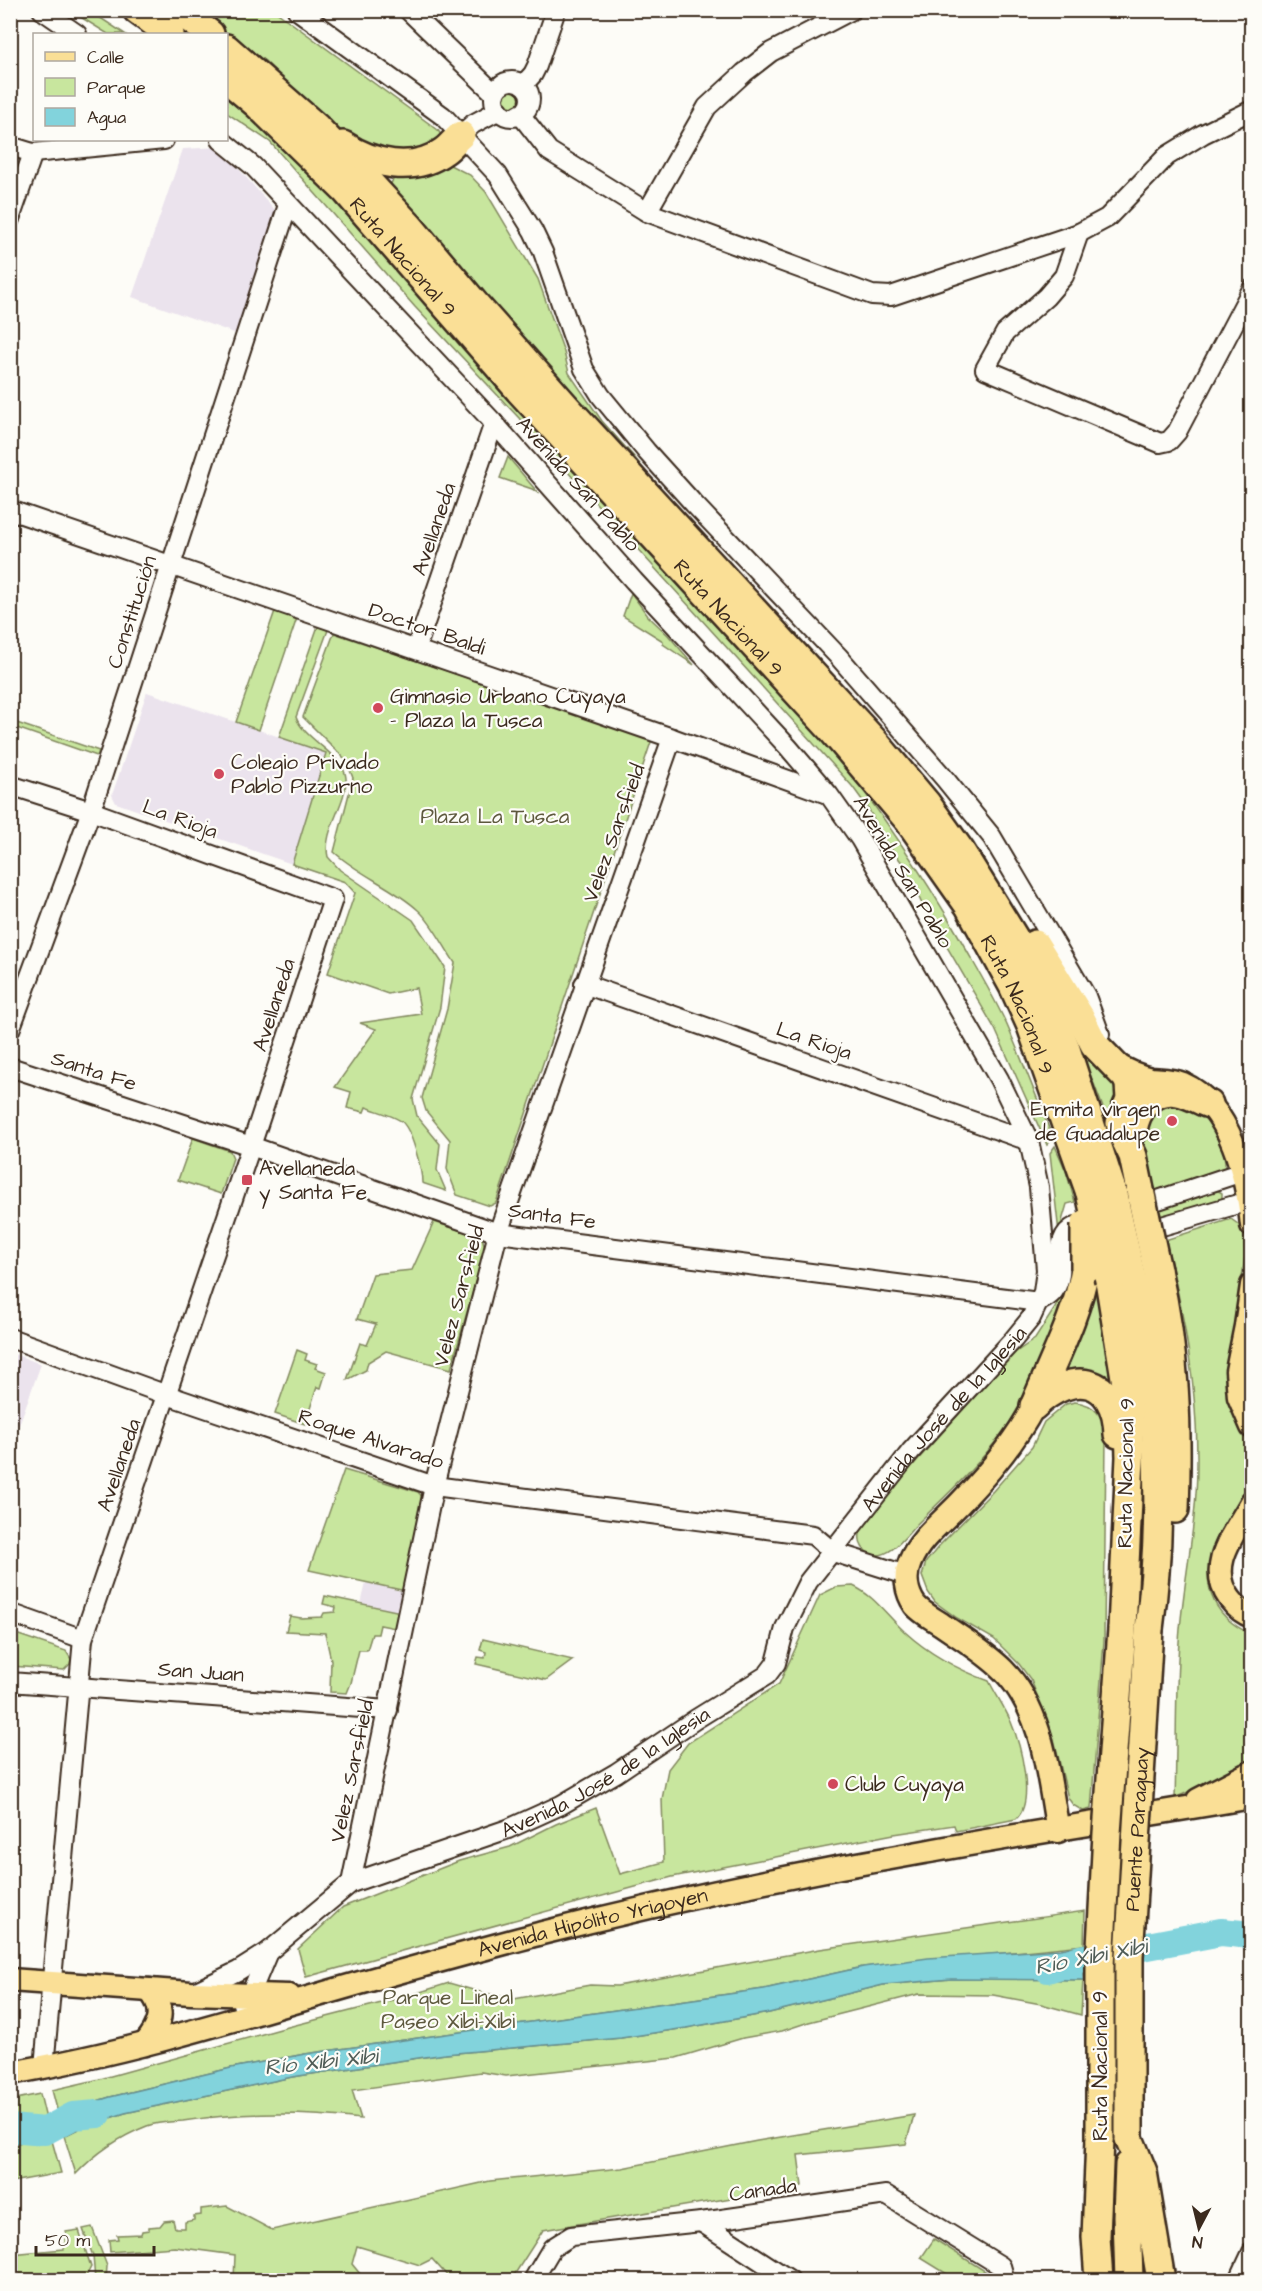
<svg xmlns="http://www.w3.org/2000/svg" width="1262" height="2291" font-family="'Architects Daughter',sans-serif">
<style>
.built{fill:#ebe3ed}
.green{fill:#c8e69e;stroke:#82885e;stroke-width:1.5}
.water{fill:#82d3dc;stroke:#668f90;stroke-width:1.5}
.lines{fill:none;stroke-linecap:round;stroke-linejoin:round}
.river{stroke:#82d3dc;stroke-width:28}
.minor-casing{stroke:#3b2a1e;stroke-width:22}
.major-casing{stroke:#3b2a1e;stroke-width:27}
.highway-casing{stroke:#3b2a1e;stroke-width:32}
.minor{stroke:#fdfcf7;stroke-width:18}
.major{stroke:#fadf96;stroke-width:22}
.highway{stroke:#fadf96;stroke-width:27}
.highway-bridge-casing{stroke:#3b2a1e;stroke-width:32;stroke-linecap:butt}
.highway-bridge{stroke:#fadf96;stroke-width:27}
.poi-dot{fill:#d1495b;stroke:#fdfcf7;stroke-width:2}
.labels{text-anchor:middle;dominant-baseline:central;stroke-width:4.5;stroke-linejoin:round;paint-order:stroke}
.street-label{font-size:21px;fill:#3b2a1e;stroke:#fdfcf7}
.poi-label{font-size:21px;fill:#3b2a1e;stroke:#fdfcf7;text-anchor:start}
.park-label{font-size:21px;fill:#5e593e;stroke:#fdfcf7}
.water-label{font-size:22px;font-style:italic;fill:#505d57;stroke:#fdfcf7}
</style>
<rect width="100%" height="100%" fill="#fdfcf7"/>
<filter id="ink" filterUnits="userSpaceOnUse"><feTurbulence type="fractalNoise" baseFrequency=".0167" numOctaves="2"/><feDisplacementMap in="SourceGraphic" scale="12" xChannelSelector="R" yChannelSelector="G"/><feConvolveMatrix kernelMatrix="1 2 1 2 8 2 1 2 1" color-interpolation-filters="sRGB"/></filter>
<g filter="url(#ink)">
<g class="built">
<path d="M219,147L277,212L237,334L132,297L183,149Z"/>
<path d="M147,692L327,753L292,864L116,803L112,795Z"/>
<path d="M11,1353L41,1364L19,1425L11,1422Z"/>
<path d="M366,1583L406,1591L401,1612L361,1604Z"/>
</g>
<g class="green">
<path d="M76,11H90L125,34H108L74,13Z"/>
<path d="M222,11H275L438,130L441,135L438,145L391,154L339,133L265,61L213,23Z"/>
<circle cx="512" cy="99" r="12"/>
<path d="M226,91L348,204L442,322L506,389L835,753C880,811 921,871 958,935C974,964 992,993 1006,1023C1023,1061 1037,1099 1053,1138L1047,1145L995,1029L923,906L903,864L885,841L868,808L852,786L519,418L415,307L270,142L227,113Z"/>
<path d="M450,165L470,175L486,192L538,279L564,352L569,373L602,421L635,458L665,496L628,458L392,189L391,183L397,174Z"/>
<path d="M508,457L539,494L532,489L500,478Z"/>
<path d="M631,593L648,616L668,635L694,665L663,644V641L623,616Z"/>
<path d="M275,611L297,618L259,730L236,722Z"/>
<path d="M318,626L328,630L296,717C303,739 344,755 346,778C347,804 322,831 328,857L340,870L413,920L445,967L440,1007L413,1099L417,1116L440,1144L437,1170L446,1191L422,1183C422,1170 412,1129 401,1121C392,1115 376,1111 366,1107L364,1112L347,1108L351,1092L335,1087L376,1029L360,1023L421,1014L416,988L388,994L328,973L355,893L345,882L292,864L326,753L279,737Z"/>
<path d="M334,633L648,739L651,742L496,1203L490,1206L457,1195L447,1169L450,1140L426,1111L422,1098L447,1009L455,963C444,947 432,922 418,910C393,887 359,875 334,852L353,778L346,760L303,717Z"/>
<path d="M11,721L99,751L97,756L11,726Z"/>
<path d="M1068,1028L1119,1085L1116,1142L1094,1084Z"/>
<path d="M1158,1099L1206,1113C1216,1131 1226,1148 1225,1168L1153,1194L1139,1132Z"/>
<path d="M193,1138L230,1151L233,1158L221,1194L178,1180Z"/>
<path d="M1055,1146L1066,1171L1075,1202L1067,1204L1062,1221V1233H1059L1050,1153Z"/>
<path d="M1215,1189L1222,1193V1198L1218,1201L1161,1219L1158,1207Z"/>
<path d="M1231,1219L1242,1227L1244,1235L1245,1256L1237,1315L1244,1429C1249,1443 1254,1458 1251,1474C1247,1498 1229,1518 1218,1540C1197,1580 1211,1616 1251,1634V1763L1175,1798C1177,1742 1175,1684 1180,1629C1185,1574 1197,1520 1197,1465C1198,1392 1184,1310 1165,1240Z"/>
<path d="M434,1222L482,1237L485,1248L451,1369L386,1351L368,1362L366,1370L347,1380L360,1343L367,1345L376,1324L357,1319L373,1274L412,1270Z"/>
<path d="M1074,1265C1066,1299 1054,1328 1040,1360C1030,1383 1020,1408 1005,1429C981,1463 948,1494 918,1523C907,1534 889,1561 871,1554C853,1546 860,1527 868,1515L1013,1354L1035,1339L1055,1308Z"/>
<path d="M1096,1271L1114,1378L1088,1372L1067,1371Z"/>
<path d="M297,1350L307,1354L305,1360L317,1364L315,1368L326,1372L321,1388L317,1387L305,1424L275,1414Z"/>
<path d="M1075,1402C1095,1404 1103,1416 1106,1434L1104,1641L1091,1809L1083,1811L1073,1805L1068,1798L1054,1739L1031,1680L1019,1664L994,1639L957,1618L935,1602L928,1592L922,1576L926,1562L939,1546L993,1491L1032,1447L1044,1422L1066,1404Z"/>
<path d="M344,1470L418,1492L426,1501L406,1591L309,1570Z"/>
<path d="M853,1586C875,1596 887,1616 905,1632C929,1654 959,1670 989,1681C996,1695 1005,1708 1011,1722C1020,1743 1036,1802 1016,1819L956,1831L954,1825L894,1834L672,1877L306,1977L298,1949L343,1907L459,1861L510,1847L556,1824L596,1808L620,1874L664,1862L662,1799L668,1769L688,1743L779,1684L820,1595L836,1587Z"/>
<path d="M325,1596L401,1612L395,1628L380,1625L378,1634H372L367,1650H359L351,1683L347,1693L330,1692L331,1660L325,1633L286,1631L290,1616L301,1618L322,1617L324,1613L335,1612L336,1607L323,1604Z"/>
<path d="M10,1632L66,1651L71,1659L70,1664L64,1670L11,1666Z"/>
<path d="M483,1639L573,1660L546,1680L476,1664L478,1657L485,1658L486,1652L480,1650Z"/>
<path d="M1085,1911L1084,1945L863,1967L764,1989L305,2054L231,2068L110,2097L58,2113L52,2090L100,2079L284,2028L401,1998L449,1983L480,1992L514,1999L590,1985L617,1986L820,1949Z"/>
<path d="M1007,1978L1083,1980L1081,2015L1041,2004L993,1995L919,1994L809,2022L782,2031L743,2038L676,2058L506,2076L481,2072L352,2090L361,2119C302,2112 242,2112 183,2121C172,2122 158,2122 147,2126C119,2137 96,2153 76,2174L64,2136L82,2127L125,2113L292,2077L445,2054L621,2038L686,2028L769,2013L883,1985L951,1979Z"/>
<path d="M40,2094L46,2119L11,2122V2100Z"/>
<path d="M914,2115L906,2144L798,2155L802,2186L543,2230L511,2280H451L432,2259L420,2265L357,2246L352,2264L365,2280H234L235,2255L175,2247L110,2252L109,2240L118,2239L117,2235L141,2234L142,2231L149,2230V2227L160,2226L164,2221L173,2220L175,2228H185V2222L194,2220V2216L201,2215V2209L227,2206L272,2230L490,2181L622,2168L757,2141Z"/>
<path d="M51,2137L61,2173L11,2182V2144Z"/>
<path d="M92,2227L107,2266L106,2280H95L93,2256L83,2229Z"/>
<path d="M79,2230L91,2267L84,2280H11V2254L64,2249L66,2232Z"/>
<path d="M934,2239L988,2273L991,2280H950L952,2277L921,2258Z"/>
</g>
<g class="water">
<path d="M1084,1945L1083,1980L951,1979L883,1985L769,2013L686,2028L621,2038L445,2054L292,2077L125,2113L82,2127L64,2136L58,2113L110,2097L231,2068L305,2054L764,1989L863,1967L928,1958L1061,1949Z"/>
<path d="M46,2119L51,2137L11,2144V2122Z"/>
</g>
<g class="lines">
<g class="river">
<path d="M1048,1969L1080,1959L1221,1932L1252,1935"/>
<path d="M10,2128L45,2131L73,2116L98,2114"/>
</g>
<g class="minor-casing">
<g id="minor">
<path d="M42,10L77,34"/>
<path d="M297,10L443,116L498,175L533,231L543,252L584,369L601,396L647,452L694,504L838,656L945,779L992,837L1086,996L1100,1034"/>
<path d="M408,10L495,94"/>
<circle cx="512" cy="99" r="18"/>
<path d="M523,85L533,74L537,66L556,10"/>
<path d="M520,114L549,151L647,212L872,295L891,296L1079,233L1107,218L1167,156L1203,134L1252,110"/>
<path d="M461,135L473,124L499,110"/>
<path d="M10,146L33,153L164,140"/>
<path d="M647,212L707,107L744,73L771,52L852,10"/>
<path d="M10,219L33,153"/>
<path d="M1079,233L1064,276L1046,297L1005,333L985,369L1160,443L1169,441L1177,432L1252,289"/>
<path d="M10,510L672,738L827,794"/>
<path d="M416,649L494,423"/>
<path d="M10,785L91,811L333,899L251,1146L83,1639L44,2067"/>
<path d="M584,984L1029,1141"/>
<path d="M10,1030L91,811L288,205"/>
<path d="M10,1067L251,1146L498,1233L1039,1302"/>
<path d="M1149,1203L1242,1172"/>
<path d="M1155,1228L1252,1200"/>
<path d="M1040,1301C1046,1298 1052,1295 1055,1289C1068,1269 1050,1238 1076,1226"/>
<path d="M10,1338L167,1395L434,1486L813,1535L833,1552L906,1575"/>
<path d="M10,1613L83,1639"/>
<path d="M10,1682L388,1710"/>
<path d="M351,1883L434,1486L498,1233L672,738"/>
<path id="s1" d="M194,1992L238,1971L268,1952L351,1883L508,1829L561,1805L616,1773L696,1719L767,1675L776,1663L785,1628L808,1582L911,1451L1013,1340L1031,1318L1043,1292L1046,1270L1039,1187L1029,1141L999,1079L860,839L829,795L788,747L634,581L494,423L253,166L221,140"/>
<path d="M242,2004L250,1995L268,1952"/>
<path d="M701,2222L790,2280"/>
<path d="M533,2280L552,2248L571,2236L701,2222L886,2195L1001,2266L1005,2280"/>
<path d="M1239,2280L1252,2252"/>
</g>
</g>
<g class="major-casing">
<g id="major">
<path d="M1113,1063C1125,1070 1137,1076 1151,1079C1162,1080 1173,1080 1183,1084C1231,1105 1247,1179 1252,1225"/>
<path d="M1252,1285L1246,1326L1237,1371L1239,1397L1252,1427"/>
<path d="M1034,1406C1015,1442 988,1474 960,1503C943,1521 919,1539 910,1562C904,1576 906,1592 915,1605C922,1613 932,1618 941,1624C961,1638 985,1652 1003,1670C1044,1711 1048,1776 1058,1831"/>
<path d="M1252,1502C1236,1532 1205,1565 1230,1599C1236,1607 1242,1613 1252,1616"/>
<path d="M1198,1800L1252,1772"/>
<path d="M10,1980L191,1993L289,1996"/>
<path d="M145,2044C160,2026 167,2009 149,1990"/>
<path id="s2" d="M10,2073C111,2056 210,2027 308,1998C385,1975 464,1954 542,1933C668,1901 796,1874 924,1852C1033,1832 1142,1816 1252,1797"/>
</g>
</g>
<g class="highway-casing">
<g id="highway">
<path d="M137,10L170,34"/>
<path d="M178,10L210,34"/>
<path d="M226,48L317,128L363,176L410,227L475,304L568,409L874,741L927,804L960,850L1015,939L1052,1014L1065,1046L1112,1190"/>
<path id="s3" d="M226,78L258,105L345,190L519,390L831,729L909,821L969,906L1013,986L1031,1026L1090,1193"/>
<path d="M343,145C372,164 413,174 444,151C450,147 455,140 461,135"/>
<path d="M1035,944L1081,1018L1094,1044L1126,1077L1129,1084L1130,1099L1120,1123L1122,1133L1133,1156L1140,1190"/>
<path d="M1133,1131C1136,1109 1153,1087 1178,1092C1189,1094 1199,1100 1209,1104"/>
<path d="M1157,1270C1176,1353 1178,1425 1175,1509"/>
<path d="M1131,1275C1159,1391 1165,1511 1149,1629"/>
<path d="M1109,1280L1128,1396L1130,1457L1122,1629"/>
<path d="M1036,1402C1054,1358 1077,1316 1085,1269"/>
<path d="M1034,1406C1072,1369 1116,1376 1118,1434"/>
<path d="M1129,2138L1143,2172L1161,2280"/>
<path d="M1129,2165L1127,2216L1129,2280"/>
<path d="M1099,2280L1096,2237L1100,2139"/>
</g>
</g>
<use href="#minor" class="minor"/>
<use href="#major" class="major"/>
<use href="#highway" class="highway"/>
<g class="highway-bridge-casing">
<g id="highway-bridge">
<path d="M1112,1190L1131,1275"/>
<path d="M1140,1190L1157,1270"/>
<path d="M1090,1193L1109,1280"/>
<path d="M1085,1269V1224"/>
<path id="s4" d="M1129,2138V1957L1149,1629"/>
<path d="M1100,2139V1966L1107,1833L1122,1629"/>
</g>
</g>
<use href="#highway-bridge" class="highway-bridge"/>
</g>
</g>
<g class="poi-dot">
<circle cx="378" cy="708" r="6"/>
<circle cx="219" cy="774" r="6"/>
<circle cx="1172" cy="1121" r="6"/>
<rect x="241" y="1174" width="12" height="12" rx="3"/>
<circle cx="833" cy="1784" r="6"/>
</g>
<g class="labels">
<g class="street-label">
<text stroke="none"><textPath href="#s3" startOffset="252">Ruta Nacional 9</textPath></text>
<text transform="translate(578 484) rotate(48)">Avenida San Pablo</text>
<text transform="translate(434 529) rotate(-71)">Avellaneda</text>
<text transform="translate(132 612) rotate(-72)">Constitución</text>
<text stroke="none"><textPath href="#s3" startOffset="738">Ruta Nacional 9</textPath></text>
<text transform="translate(427 629) rotate(19)">Doctor Baldi</text>
<text transform="translate(180 819) rotate(20)">La Rioja</text>
<text transform="translate(614 833) rotate(-70)">Velez Sarsfield</text>
<text transform="translate(903 872) rotate(59)">Avenida San Pablo</text>
<text transform="translate(274 1005) rotate(-72)">Avellaneda</text>
<text stroke="none"><textPath href="#s3" startOffset="1224">Ruta Nacional 9</textPath></text>
<text transform="translate(814 1041) rotate(19)">La Rioja</text>
<text transform="translate(94 1071) rotate(18)">Santa Fe</text>
<text transform="translate(552 1216) rotate(8)">Santa Fe</text>
<text transform="translate(459 1296) rotate(-75)">Velez Sarsfield</text>
<text stroke="none"><textPath href="#s1" startOffset="975">Avenida José de la Iglesia</textPath></text>
<text transform="translate(371 1439) rotate(18)">Roque Alvarado</text>
<text transform="translate(119 1465) rotate(-71)">Avellaneda</text>
<text transform="translate(1126 1473) rotate(-89)">Ruta Nacional 9</text>
<text transform="translate(201 1672) rotate(4)">San Juan</text>
<text stroke="none"><textPath href="#s1" startOffset="471">Avenida José de la Iglesia</textPath></text>
<text transform="translate(352 1771) rotate(-78)">Velez Sarsfield</text>
<text stroke="none"><textPath href="#s4" startOffset="309">Puente Paraguay</textPath></text>
<text stroke="none"><textPath href="#s2" startOffset="602">Avenida Hipólito Yrigoyen</textPath></text>
<text transform="translate(1100 2066) rotate(-90)">Ruta Nacional 9</text>
<text transform="translate(763 2190) rotate(-8)">Canada</text>
</g>
<g class="poi-label">
<text x="390" y="696">Gimnasio Urbano Cuyaya<tspan x="390" dy="24">- Plaza la Tusca</tspan></text>
<text x="231" y="762">Colegio Privado<tspan x="231" dy="24">Pablo Pizzurno</tspan></text>
<text x="1160" y="1109" text-anchor="end">Ermita virgen<tspan x="1160" dy="24">de Guadalupe</tspan></text>
<text x="259" y="1168">Avellaneda<tspan x="259" dy="24">y Santa Fe</tspan></text>
<text x="845" y="1784">Club Cuyaya</text>
</g>
<g class="park-label">
<text x="495" y="816">Plaza La Tusca</text>
<text x="448" y="1997">Parque Lineal<tspan x="448" dy="24">Paseo Xibi-Xibi</tspan></text>
</g>
<g class="water-label">
<text transform="translate(1091 1957) rotate(-11)">Río Xibi Xibi</text>
<text transform="translate(321 2062) rotate(-6)">Río Xibi Xibi</text>
</g>
</g>
<rect width="1262" height="2291" fill="none" stroke="#fdfcf7" stroke-width="36"/>
<rect x="18" y="18" width="1226" height="2255" fill="none" stroke="#3b2a1e" stroke-width="2" filter="url(#ink)"/>
<rect x="33" y="33" width="195" height="108" fill="#fdfcf7" stroke="#afa8a0" stroke-width="1.5"/>
<rect x="45" y="52" width="30" height="9" fill="#fadf96" stroke="#afa8a0" stroke-width="1.5"/>
<text x="87" y="63" font-size="18" fill="#3b2a1e">Calle</text>
<rect x="45" y="78" width="30" height="18" fill="#c8e69e" stroke="#afa8a0" stroke-width="1.5"/>
<text x="87" y="93" font-size="18" fill="#3b2a1e">Parque</text>
<rect x="45" y="108" width="30" height="18" fill="#82d3dc" stroke="#afa8a0" stroke-width="1.5"/>
<text x="87" y="123" font-size="18" fill="#3b2a1e">Agua</text>
<g transform="translate(1199 2228) rotate(187)" stroke="#fdfcf7" stroke-width="4.5" paint-order="stroke">
<path d="M0-4.5L10 22L0 15L-10 22Z" fill="#3b2a1e"/>
<text y="-9" font-size="16" font-weight="bold" text-anchor="middle" fill="#3b2a1e">N</text>
</g>
<path d="M36 2246v9h118v-9" fill="none" stroke="#3b2a1e" stroke-width="3"/>
<text x="45" y="2246" font-size="18" fill="#3b2a1e" stroke="#fdfcf7" stroke-width="4.5" paint-order="stroke">50 m</text>
</svg>
